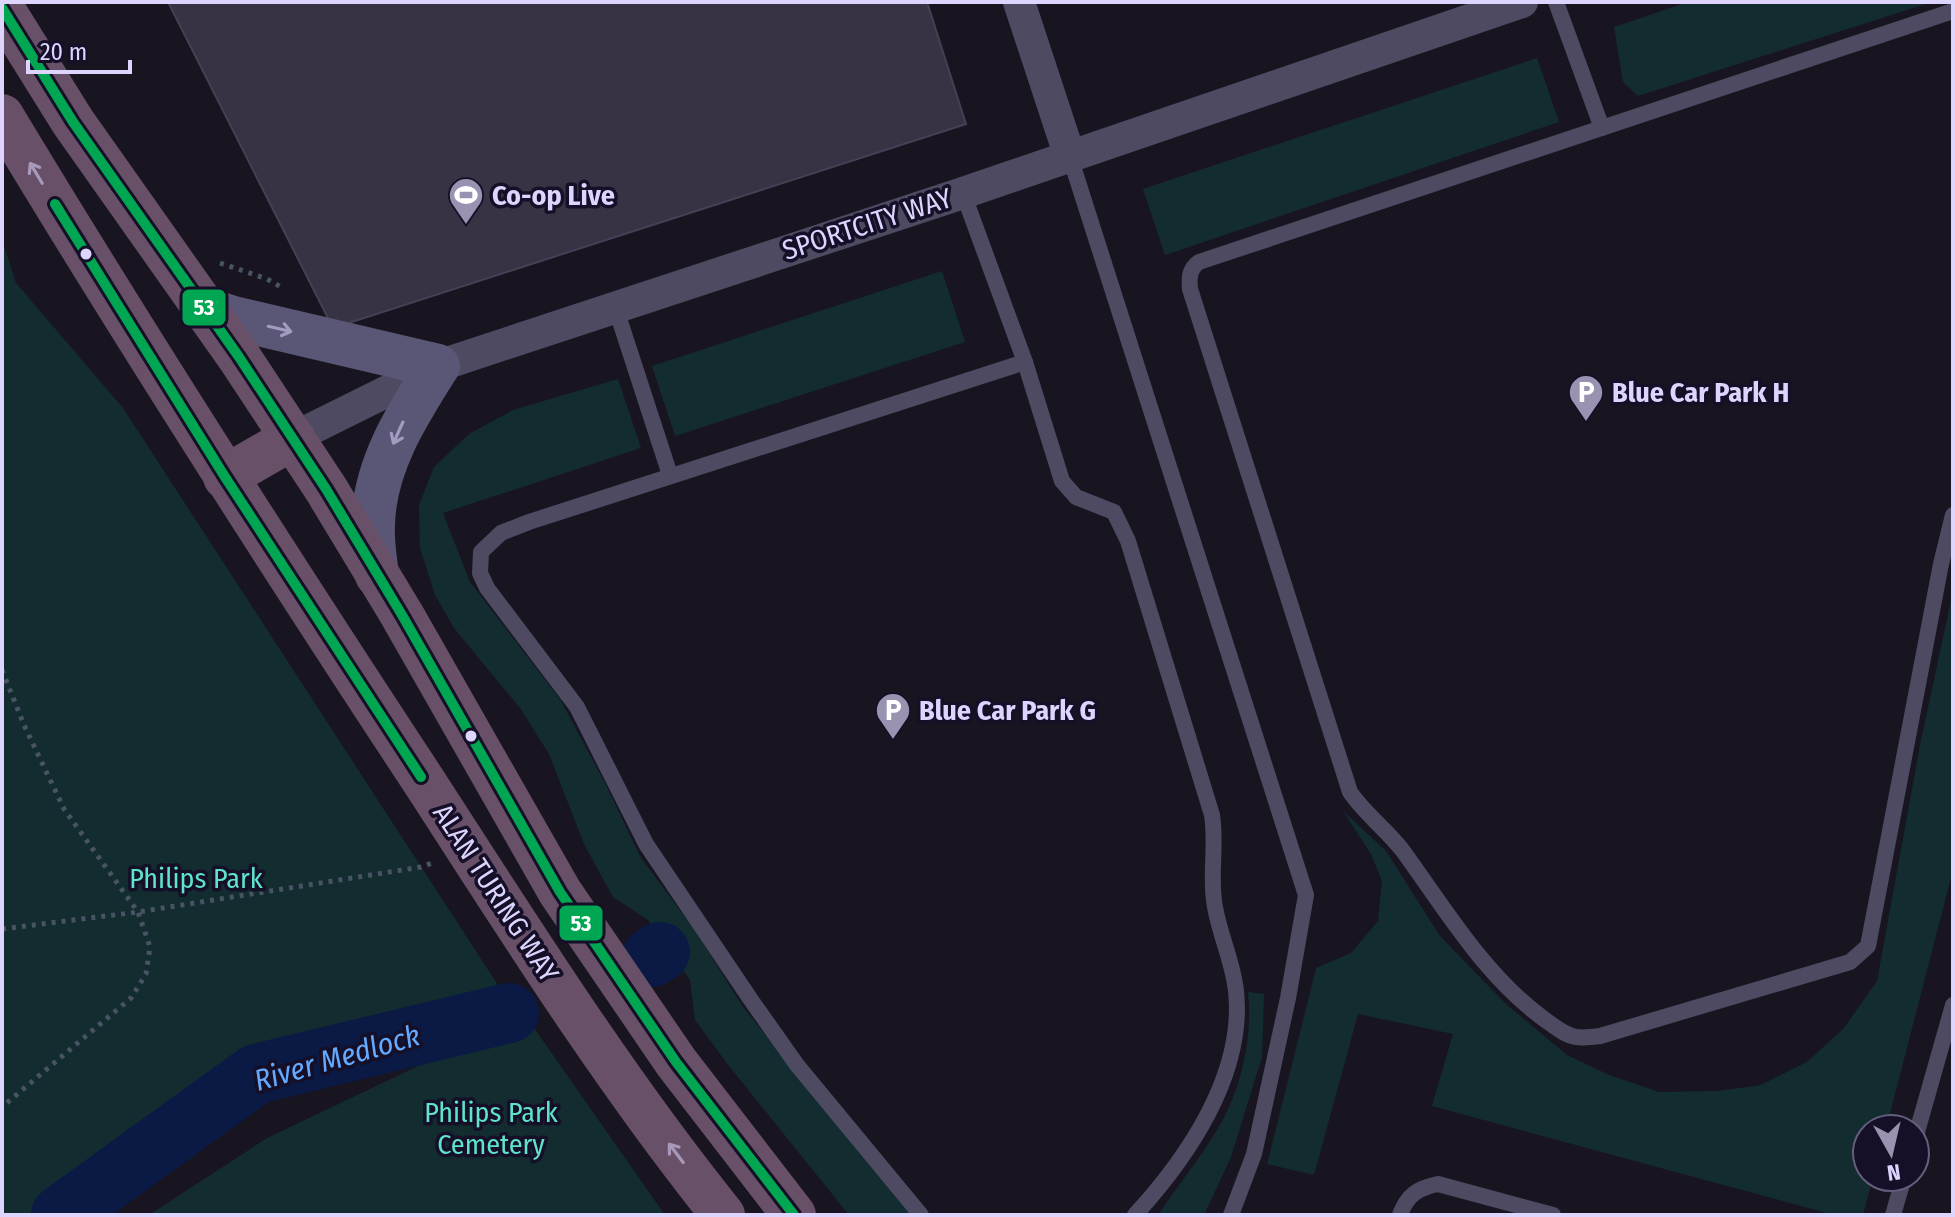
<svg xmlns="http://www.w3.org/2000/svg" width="1955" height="1217" font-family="'Fira Sans Condensed',sans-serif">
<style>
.green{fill:#132c30}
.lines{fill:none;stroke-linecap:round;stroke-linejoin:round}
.river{stroke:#0a1a44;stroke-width:60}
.building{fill:#373244;stroke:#454056;stroke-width:2}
.path{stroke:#485463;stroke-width:5;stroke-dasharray:4 6;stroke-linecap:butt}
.lane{stroke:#4d4a62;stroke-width:16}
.street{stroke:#4d4a62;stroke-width:32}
.secondary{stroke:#5a5675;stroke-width:44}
.highway{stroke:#675068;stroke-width:44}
.bus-1-casing{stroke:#150f27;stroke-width:16}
.bus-1{stroke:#00a651;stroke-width:10}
.oneway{stroke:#a899bb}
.oneway2{stroke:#a39cc1}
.bus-dot{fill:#ded5ff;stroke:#150f27;stroke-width:3}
.labels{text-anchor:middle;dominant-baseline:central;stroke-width:7;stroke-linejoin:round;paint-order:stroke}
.poi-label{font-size:28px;font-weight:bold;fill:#ded5ff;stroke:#150f27;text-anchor:start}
.street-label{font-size:28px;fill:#ded5ff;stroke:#150f27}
.park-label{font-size:28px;fill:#5de3ce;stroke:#150f27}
.water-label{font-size:30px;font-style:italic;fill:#63a9ff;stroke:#150f27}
.line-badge{stroke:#150f27;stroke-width:3}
.badge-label{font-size:22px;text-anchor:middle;font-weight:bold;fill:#fff}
</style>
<rect width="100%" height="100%" fill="#181521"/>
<g class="green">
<path d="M1688,2H1932L1638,96L1623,82L1614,27Z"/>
<path d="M1537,58L1559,122L1165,255L1143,189Z"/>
<path d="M2,239L16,283L123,408L509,1002L252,1066L50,1215H2Z"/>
<path d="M942,271L965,342L675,436L652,366Z"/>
<path d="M618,379L641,448L443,513L470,582L560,699L605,783L641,858L694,929L743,1007L911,1215H849L729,1066L695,1020L690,980L648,920L613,897L584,844L549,754L520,708L454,628L435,595L420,548L419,505L434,467L469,434L513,410Z"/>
<path d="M1953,591V870L1886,1129H1867V1177H1873L1863,1215H1834L1432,1106L1453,1034L1358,1014L1314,1175L1267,1164L1316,968L1351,953L1378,921L1382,881L1371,854L1343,811L1386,851L1440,936L1506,1004L1567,1055L1609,1075L1659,1092L1718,1091L1761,1085L1807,1062L1844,1028L1877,981L1920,745Z"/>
<path d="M1248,992L1264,994L1262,1057L1231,1157L1204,1215H1158C1178,1185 1203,1155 1221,1123C1242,1086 1253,1035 1248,992Z"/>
<path d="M525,1015L665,1215H149L267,1138Z"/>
</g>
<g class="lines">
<g class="river">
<path d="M652,957L660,952"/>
<path d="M61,1215L256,1074L509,1013"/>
</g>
</g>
<path class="building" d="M168,2H927L966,124L333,328Z"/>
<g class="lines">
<g class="path">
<path d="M220,263L267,279L281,287"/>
<path d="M2,670L24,725L64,809L138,912L150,947L146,974L131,998L2,1107"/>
<path d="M2,929L138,912L421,867L432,863"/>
</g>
<g class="lane">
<path d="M1556,2L1602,128"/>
<path d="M1953,11L1199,262C1189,269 1189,278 1190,289L1350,792C1365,814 1387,830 1403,851C1446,910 1484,975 1544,1019C1554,1026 1564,1035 1576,1037C1584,1038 1593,1037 1600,1036L1850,962L1868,946L1941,564L1953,515"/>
<path d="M1070,157L1306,895L1288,998L1254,1154L1231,1215"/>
<path d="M963,193L1025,362L1062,481L1076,497L1114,512L1128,541L1212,815C1217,846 1209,877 1215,907C1220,936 1233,962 1236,991C1245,1074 1188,1157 1135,1215"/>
<path d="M615,306L670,475"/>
<path d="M1915,1139L1953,1005"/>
<path d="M921,1215L797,1065L751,1000L646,844L577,707L487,588L480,573L481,552L501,533L529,522L1025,362"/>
<path d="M1400,1215C1407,1195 1418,1188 1438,1184L1553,1215"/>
<path d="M1893,1215L1904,1177"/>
</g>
<g class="street">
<path d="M1019,2L1070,157"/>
<path d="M293,438L438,366L963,193L1522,2"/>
</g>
<path class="secondary" d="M205,309L233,318L438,366C407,415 374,466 373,525C372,542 375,559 377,575"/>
<g class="highway">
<path d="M2,8L73,122L239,357L326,489L402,615L560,892L676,1062L794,1215"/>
<path d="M2,116C137,340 279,561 423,780C519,928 612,1077 723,1215"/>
<path d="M225,477L293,438"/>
</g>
<g class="bus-1-casing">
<g id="bus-1">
<path d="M2,8L73,122L239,357L326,489L402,615L560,892L676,1062L794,1215"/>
<path d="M55,204L225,477L421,777"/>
</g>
</g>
<use href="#bus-1" class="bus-1"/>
</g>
<defs><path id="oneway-shaft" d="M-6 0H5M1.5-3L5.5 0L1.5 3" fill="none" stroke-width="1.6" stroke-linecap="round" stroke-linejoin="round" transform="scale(2)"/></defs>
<g class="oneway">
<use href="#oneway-shaft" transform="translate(36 173) rotate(-121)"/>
<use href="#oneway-shaft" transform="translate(676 1153) rotate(-127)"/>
</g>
<g class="oneway2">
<use href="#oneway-shaft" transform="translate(280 329) rotate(13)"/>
<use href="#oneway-shaft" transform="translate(398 433) rotate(114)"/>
</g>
<defs>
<g id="stadium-pin" transform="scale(1.8)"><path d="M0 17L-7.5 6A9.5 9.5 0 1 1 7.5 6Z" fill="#9992b1" stroke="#150f27"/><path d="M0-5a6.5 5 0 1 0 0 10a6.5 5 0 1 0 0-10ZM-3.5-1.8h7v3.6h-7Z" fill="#fff"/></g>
<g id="parking-pin" transform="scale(1.8)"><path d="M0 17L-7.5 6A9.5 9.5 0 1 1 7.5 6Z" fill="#9992b1" stroke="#150f27"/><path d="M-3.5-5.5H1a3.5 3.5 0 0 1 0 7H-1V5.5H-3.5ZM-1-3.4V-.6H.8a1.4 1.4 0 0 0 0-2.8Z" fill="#fff"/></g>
</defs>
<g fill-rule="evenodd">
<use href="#stadium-pin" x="466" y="195"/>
<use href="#parking-pin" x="1586" y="392"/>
<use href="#parking-pin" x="893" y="710"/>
</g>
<g class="bus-dot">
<circle cx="86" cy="254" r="7"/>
<circle cx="471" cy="736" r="7"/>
</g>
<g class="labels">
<g class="poi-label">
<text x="492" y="195">Co-op Live</text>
<text x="1612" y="392">Blue Car Park H</text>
<text x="919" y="710">Blue Car Park G</text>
</g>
<g class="street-label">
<text transform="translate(867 224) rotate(-18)">SPORTCITY WAY</text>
<text transform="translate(496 893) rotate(57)">ALAN TURING WAY</text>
</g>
<g class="park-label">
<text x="196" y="878">Philips Park</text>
<text x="491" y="1112">Philips Park<tspan x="491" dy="32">Cemetery</tspan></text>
</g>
<g class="water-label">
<text transform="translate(337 1058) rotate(-16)">River Medlock</text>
</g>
</g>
<g class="line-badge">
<rect x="181" y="288" width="46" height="39" rx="8" fill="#00a651"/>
<rect x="558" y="904" width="46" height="38" rx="8" fill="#00a651"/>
</g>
<g class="badge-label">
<text x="204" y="315">53</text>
<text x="581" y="931">53</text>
</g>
<rect width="1955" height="1217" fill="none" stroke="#ded5ff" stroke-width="8"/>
<g transform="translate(1891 1153) rotate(172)"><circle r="38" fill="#150f27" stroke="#655e7d" stroke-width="2"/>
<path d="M0-6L14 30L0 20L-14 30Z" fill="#9992b1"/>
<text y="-12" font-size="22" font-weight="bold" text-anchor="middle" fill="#ded5ff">N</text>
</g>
<path d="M28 60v12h102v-12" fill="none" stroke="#ded5ff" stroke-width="4"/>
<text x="40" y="60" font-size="24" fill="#ded5ff" stroke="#150f27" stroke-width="6" paint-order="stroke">20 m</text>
</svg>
